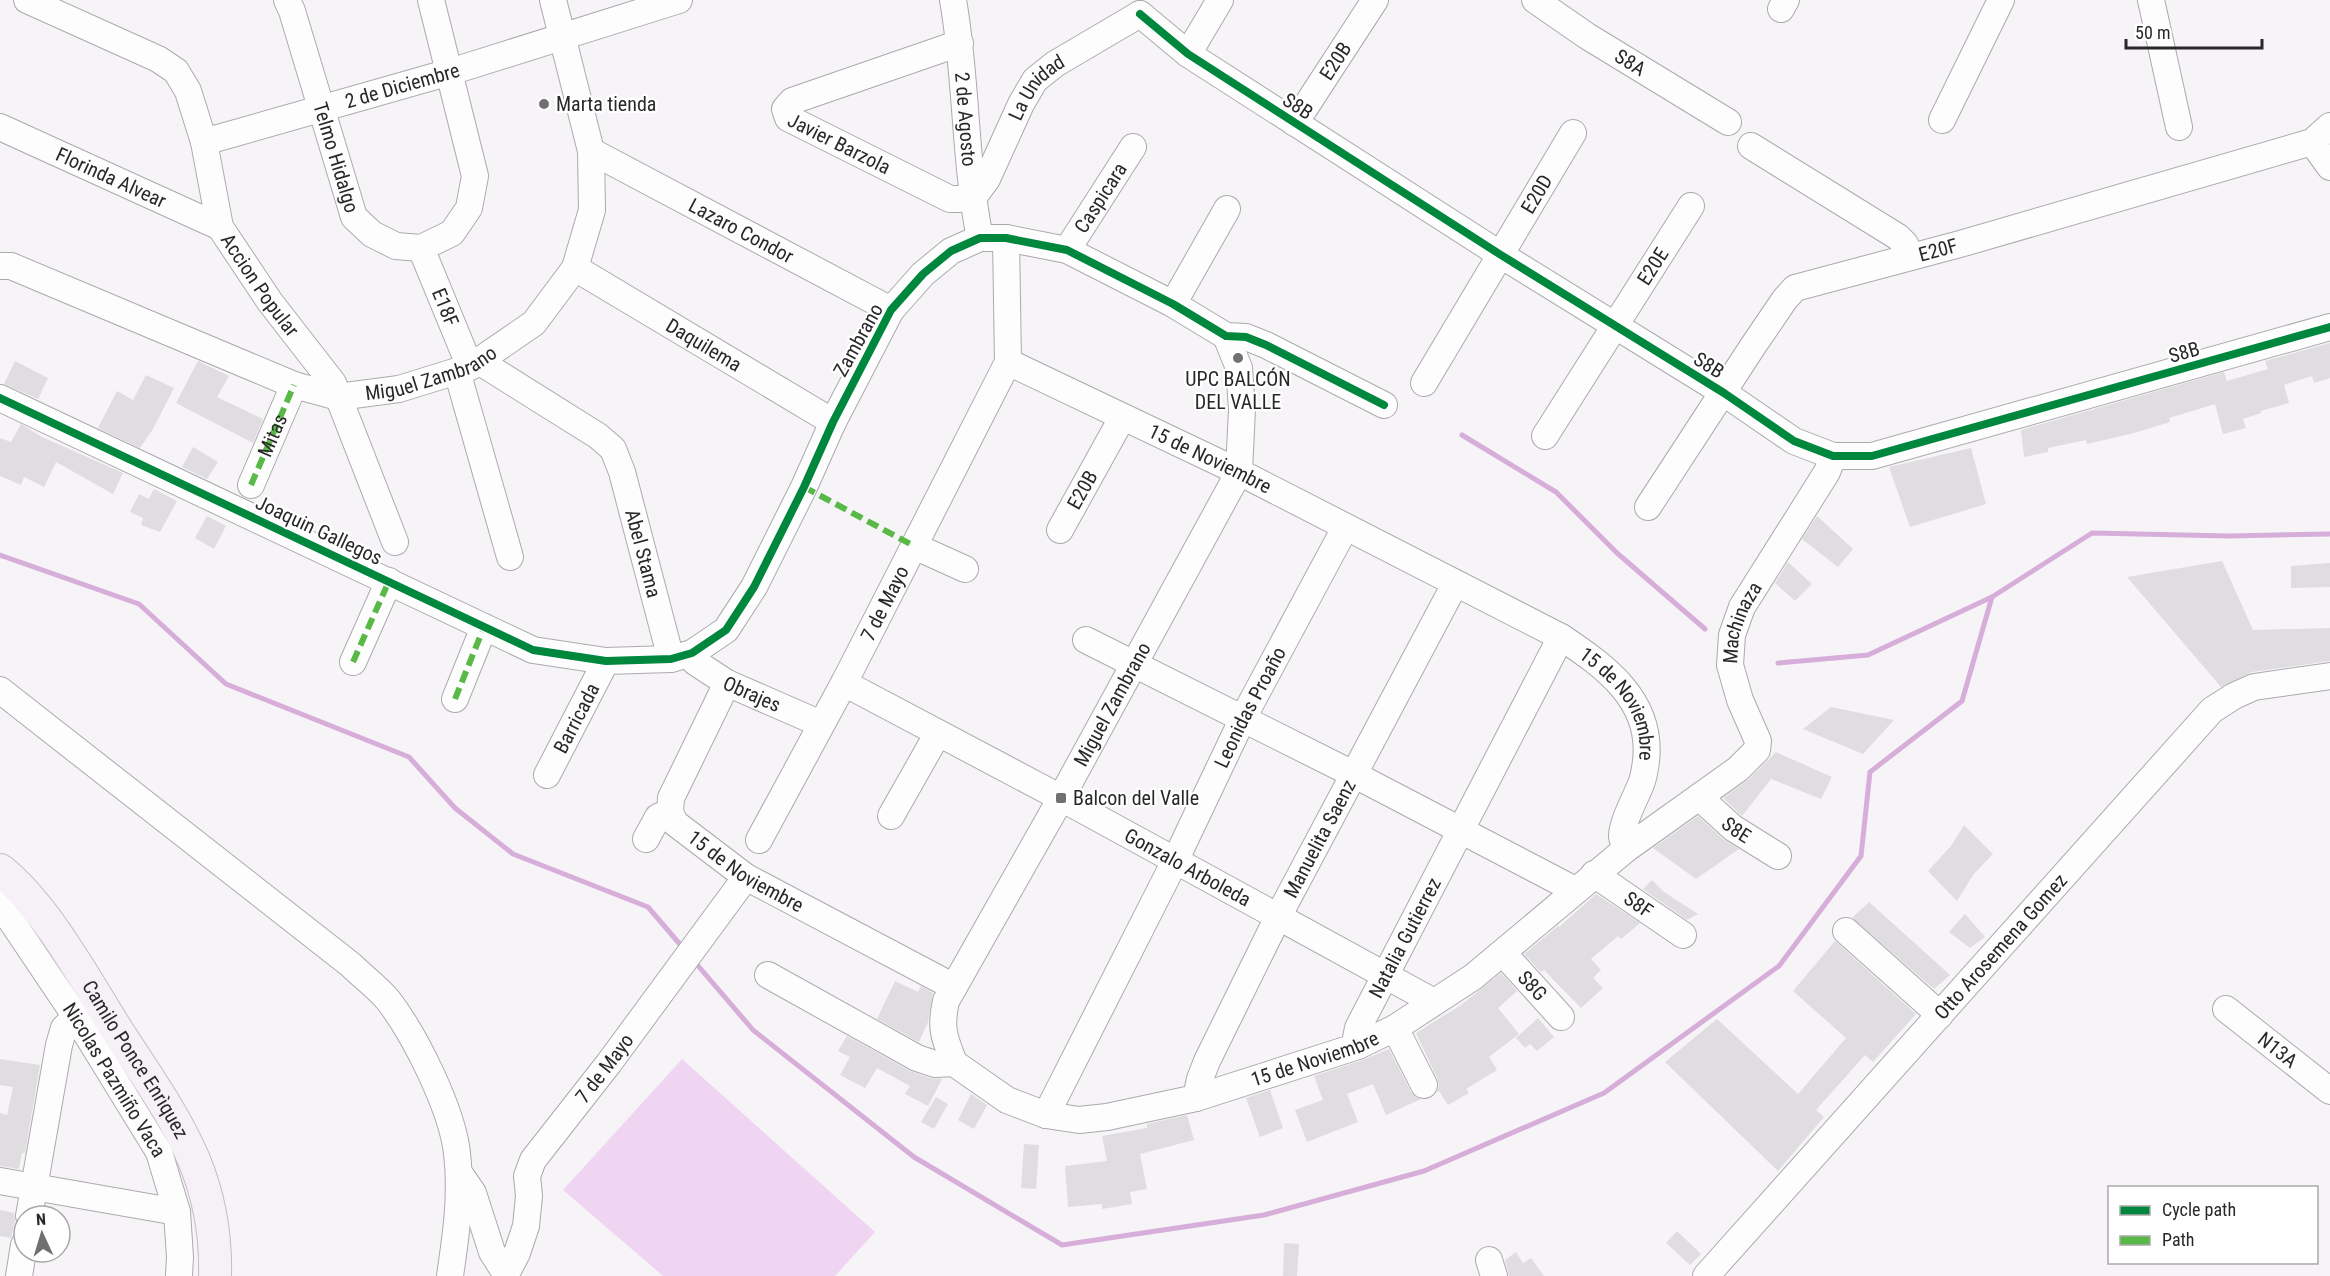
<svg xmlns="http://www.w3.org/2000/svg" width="2330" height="1276" font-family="'Roboto Condensed',sans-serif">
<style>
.green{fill:#f0d5f2}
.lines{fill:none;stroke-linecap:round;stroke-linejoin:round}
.stream{stroke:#d7aeda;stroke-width:5}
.building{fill:#dfdddf}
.minor-casing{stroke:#abaaac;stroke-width:28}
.major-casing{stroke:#c6bbc7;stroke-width:34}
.minor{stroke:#fefdfe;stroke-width:26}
.major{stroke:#f6f1f7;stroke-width:32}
.quiet{stroke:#58b947;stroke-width:6;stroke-dasharray:12 6;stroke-linecap:butt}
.cycleway-casing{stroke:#fff;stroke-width:11}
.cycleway{stroke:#00873e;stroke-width:8}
.poi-dot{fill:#716f71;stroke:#fff;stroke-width:2}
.labels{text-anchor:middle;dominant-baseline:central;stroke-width:4.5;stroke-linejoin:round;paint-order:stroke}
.street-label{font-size:20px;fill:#292729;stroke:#fff}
.poi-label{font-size:20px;fill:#292729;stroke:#fff;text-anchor:start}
</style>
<rect width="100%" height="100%" fill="#f6f4f7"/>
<path class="green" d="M682,1059L875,1232L835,1276H663L563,1190Z"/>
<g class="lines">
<g class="stream">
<path d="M1462,435L1556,492L1617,553L1705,629"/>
<path d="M0,555L139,604L226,684L409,757L455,808L513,854L648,907L684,949"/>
<path d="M1778,663L1868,655L1992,597"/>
<path d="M694,961L753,1030L914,1157L1062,1245L1264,1215L1424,1171L1604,1093L1779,966L1861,856L1870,772L1962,701L1992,597L2092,533L2229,536L2330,534"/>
</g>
</g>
<g class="building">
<path d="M2330,343V378L2314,383L2312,376L2284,385L2289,403L2261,411V413L2243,419L2246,428L2223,434L2215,404L2169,418L2170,422L2134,433L2087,444L2086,440L2048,448V452L2024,457L2021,430L2224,372L2227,381L2268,369L2265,361Z"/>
<path d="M15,361L48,378L38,399L4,384Z"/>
<path d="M198,361L229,376L217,397L263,419L253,443L176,403Z"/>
<path d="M146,375L174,388L153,429L140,448L98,428L117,391L133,400Z"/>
<path d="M21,424L42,437L123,473L113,494L56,462L44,487L24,477L21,485L0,476V438L11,442Z"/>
<path d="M193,447L218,462L207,479L182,467Z"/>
<path d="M1971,448L1986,504L1910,527L1889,467Z"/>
<path d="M154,489L177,501L160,532L141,525L143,518L130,512L139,494L149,499Z"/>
<path d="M207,516L226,526L214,549L195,538Z"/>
<path d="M1817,516L1853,549L1838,567L1802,539Z"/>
<path d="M2222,561L2253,630L2330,628V661L2252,672L2221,687L2127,577Z"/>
<path d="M1788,562L1812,584L1795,601L1775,583Z"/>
<path d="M2330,563V587L2291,588V566Z"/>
<path d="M1831,707L1894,720L1863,754L1803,729Z"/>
<path d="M1776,752L1832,777L1821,799L1771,779L1742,816L1723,798L1748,780Z"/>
<path d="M1698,816L1723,839L1739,849L1696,879L1653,848Z"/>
<path d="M1964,825L1993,854L1973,875L1957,901L1928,871L1951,846Z"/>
<path d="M1652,880L1664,892L1698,914L1687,920L1643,889Z"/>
<path d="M1596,894L1640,923L1621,939L1618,936L1591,959L1601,970L1593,978L1603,988L1581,1008L1544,970L1541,972L1524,954L1558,926L1559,927Z"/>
<path d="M1869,902L1950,975L1934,989L1852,918Z"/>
<path d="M1965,914L1985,937L1970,948L1949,932Z"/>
<path d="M1835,941L1916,1014L1873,1062L1865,1055L1816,1110L1824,1117L1778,1171L1665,1062L1717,1019L1798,1094L1846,1038L1793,991Z"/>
<path d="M1501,973L1517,991L1498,1008L1519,1034L1489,1057L1497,1070L1466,1089L1469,1093L1448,1105L1439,1091L1437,1092L1439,1085L1437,1078L1416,1033L1461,1005Z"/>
<path d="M895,981L918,992L921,986L933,993L928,1022L919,1042L877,1019Z"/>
<path d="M1538,1018L1554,1037L1537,1051L1530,1044L1525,1048L1516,1038Z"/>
<path d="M847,1036L910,1071L930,1078L942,1079L928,1106L905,1094L910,1086L877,1068L865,1088L840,1075L850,1057L838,1051Z"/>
<path d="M1389,1049L1411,1092L1421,1099L1386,1115L1373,1084L1347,1094L1358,1122L1307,1142L1295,1110L1323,1100L1314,1076L1363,1060Z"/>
<path d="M0,1059L40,1065L25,1153H22L19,1169L0,1166V1113L7,1115L13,1087L0,1085Z"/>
<path d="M1270,1090L1283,1128L1260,1137L1246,1098Z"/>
<path d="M971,1094L987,1105L974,1129L958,1120Z"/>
<path d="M936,1097L948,1104L934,1129L921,1122Z"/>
<path d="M1187,1115L1194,1140L1140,1154L1147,1189L1130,1192L1132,1204L1102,1209V1204L1068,1207L1065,1166L1107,1161L1102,1136L1147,1128V1124Z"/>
<path d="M1024,1144L1039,1145L1036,1189L1021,1188Z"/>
<path d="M0,1210L14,1213L15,1221L11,1238L0,1236Z"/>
<path d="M1677,1231L1701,1254L1690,1265L1666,1243Z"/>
<path d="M1284,1243L1299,1244L1297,1276H1283Z"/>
<path d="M1516,1252L1523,1263L1531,1258L1544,1276H1509L1505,1260Z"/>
</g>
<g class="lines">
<g class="minor-casing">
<g id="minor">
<path id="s1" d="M27,0L158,59L176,71L188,91L204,142L220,227L270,302L333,383L395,542"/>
<path id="s2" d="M287,0L292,11L354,217L372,234L396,246L421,248L452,233L469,208L475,176L431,0"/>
<path id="s3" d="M953,0C967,79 964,159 980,238"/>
<path id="s4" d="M1535,0L1587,36L1728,122"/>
<path d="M2151,0L2179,127"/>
<path d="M1781,9L1786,0"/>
<path d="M1140,14L1188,54L1501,255L1724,393L1794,441L1833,456H1872L2330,327"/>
<path id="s5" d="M960,43L792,101L785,109L788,118L950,199H972L987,179L1021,104L1035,80L1055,64L1140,14"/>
<path d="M1188,54L1220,0"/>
<path d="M1942,120L2001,0"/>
<path id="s6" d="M1295,123L1375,0"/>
<path id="s7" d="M0,127L220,227"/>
<path id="s8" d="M204,142L450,72L679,0"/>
<path d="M2312,142L2330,167"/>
<path d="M1751,146L1898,237L1905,244L1911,257"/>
<path id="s9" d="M591,151L891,310"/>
<path id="s10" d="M421,248L470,367"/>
<path id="s11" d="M1067,250L1133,147"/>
<path id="s12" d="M0,266H11L294,385L338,397L399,389L470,367L534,323L575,268L592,210L591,151L553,0"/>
<path id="s13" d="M575,268L833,422"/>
<path d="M1173,304L1227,209"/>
<path id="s14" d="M480,362L598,436L613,449L622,472L671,659"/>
<path id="s15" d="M1008,362L1239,472L1561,637C1606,667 1653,701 1646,761C1645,769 1644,777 1641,784C1636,797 1622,822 1622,836C1622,840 1625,845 1626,849"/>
<path d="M457,371L510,557"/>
<path id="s16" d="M1424,383L1573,133"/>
<path d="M0,398L533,650L606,661L671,659L692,653L726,630L754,587L804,487L833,422L891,310L923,274L951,251L980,238H1006L1067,250L1173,304L1226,336L1246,337L1266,345L1384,405"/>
<path id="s17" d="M1545,436L1691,206"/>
<path id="s18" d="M251,485L294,385"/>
<path id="s19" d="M1648,507L1753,346L1785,299L1795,288L1960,244L2312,142L2330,126"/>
<path id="s20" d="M1060,530L1122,418"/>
<path d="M914,546L965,569"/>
<path d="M1086,640L1353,774L1575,890"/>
<path id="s21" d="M692,653L695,662L727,683L821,724"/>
<path d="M353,662L389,581"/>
<path id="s22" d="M727,683L671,798L670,812L675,823L746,877L954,987"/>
<path id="s23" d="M844,683L1061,798L1434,1002"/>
<path d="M0,690L351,965C363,977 377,987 388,1000C415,1035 452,1109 457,1153C462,1195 456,1235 450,1276"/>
<path d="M455,699L484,627"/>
<path id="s24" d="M547,775L606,661"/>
<path id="s25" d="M1699,797L1733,828L1778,856"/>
<path d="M891,816L938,733"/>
<path d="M646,839L658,817L670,812"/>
<path id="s26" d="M759,840L844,683L1008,362L1006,238"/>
<path id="s27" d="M1594,874L1683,935"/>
<path id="s28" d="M0,904L76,1017L159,1152L177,1212L180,1257L179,1276"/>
<path d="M1846,931L1940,1015"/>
<path id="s29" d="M1503,953L1561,1017"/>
<path d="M768,975L917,1058L935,1064L954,1063"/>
<path id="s30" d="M2226,1009L2330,1091"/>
<path d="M1395,1028L1424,1085"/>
<path id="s31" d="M1358,1046L1356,1038L1358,1028L1561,637"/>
<path id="s32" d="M954,1063L1007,1100L1046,1115L1079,1120L1107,1117L1196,1098L1358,1046L1395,1028L1473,977L1626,849L1738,769L1757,750L1758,741L1740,700L1730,665L1732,635L1742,607L1827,472L1833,456"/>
<path id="s33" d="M954,1063C944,1037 940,1028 946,1001L1061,798L1239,472L1242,409L1239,368L1226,336"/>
<path id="s34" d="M1196,1098L1200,1079L1207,1061L1278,917L1455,584"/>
<path id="s35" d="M1046,1115L1175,861L1243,718L1345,528"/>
<path d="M462,1177L473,1193L492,1252L506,1274"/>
<path d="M0,1181L177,1212"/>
<path d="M29,1216L59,1045L64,1028L76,1017"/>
<path d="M1489,1260L1494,1276"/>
<path d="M19,1276L24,1245"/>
<path id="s36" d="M505,1276L517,1253L526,1226L529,1196L527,1176L533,1160L609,1063L746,877"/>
<path id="s37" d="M1706,1276L2212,710L2234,696L2254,687L2330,676"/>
</g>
</g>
<g class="major-casing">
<g id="major">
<path id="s38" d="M0,870C44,904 85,979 115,1027C143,1071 174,1113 194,1160C209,1196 216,1237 215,1276"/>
</g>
</g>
<use href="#minor" class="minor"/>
<use href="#major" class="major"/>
<g class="quiet">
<path d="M251,485L294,385"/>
<path d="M804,487L914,546"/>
<path d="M353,662L389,581"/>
<path d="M455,699L484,627"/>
</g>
<g class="cycleway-casing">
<g id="cycleway">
<path d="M1140,14L1188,54L1501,255L1724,393L1794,441L1833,456H1872L2330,327"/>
<path d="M0,398L533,650L606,661L671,659L692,653L726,630L754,587L804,487L833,422L891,310L923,274L951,251L980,238H1006L1067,250L1173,304L1226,336L1246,337L1266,345L1384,405"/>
</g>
</g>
<use href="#cycleway" class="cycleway"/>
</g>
<g class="poi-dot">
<circle cx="544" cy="104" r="6"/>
<circle cx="1238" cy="358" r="6"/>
<rect x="1055" y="792" width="12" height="12" rx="3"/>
</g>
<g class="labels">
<g class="street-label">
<text stroke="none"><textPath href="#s6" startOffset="74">E20B</textPath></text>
<text stroke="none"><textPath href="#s4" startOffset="114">S8A</textPath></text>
<text stroke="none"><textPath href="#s8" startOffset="206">2 de Diciembre</textPath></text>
<text stroke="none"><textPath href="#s5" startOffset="531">La Unidad</textPath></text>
<text transform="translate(1298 106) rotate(33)">S8B</text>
<text stroke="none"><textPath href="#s3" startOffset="120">2 de Agosto</textPath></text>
<text stroke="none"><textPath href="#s5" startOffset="255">Javier Barzola</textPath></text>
<text stroke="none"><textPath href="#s2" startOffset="165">Telmo Hidalgo</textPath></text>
<text stroke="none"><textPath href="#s7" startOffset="122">Florinda Alvear</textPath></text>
<text stroke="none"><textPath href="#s16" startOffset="220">E20D</textPath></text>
<text stroke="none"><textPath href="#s11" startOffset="62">Caspicara</textPath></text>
<text stroke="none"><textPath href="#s9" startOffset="170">Lazaro Condor</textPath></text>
<text stroke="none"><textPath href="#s19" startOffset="412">E20F</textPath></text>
<text stroke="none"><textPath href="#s17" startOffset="201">E20E</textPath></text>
<text stroke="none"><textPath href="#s1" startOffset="399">Accion Popular</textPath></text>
<text stroke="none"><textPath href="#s10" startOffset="64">E18F</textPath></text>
<text transform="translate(858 340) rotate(-61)">Zambrano</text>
<text stroke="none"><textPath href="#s13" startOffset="150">Daquilema</textPath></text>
<text transform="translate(2184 352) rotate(-16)">S8B</text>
<text transform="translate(1709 365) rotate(32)">S8B</text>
<text stroke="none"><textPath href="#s12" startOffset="460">Miguel Zambrano</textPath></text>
<text stroke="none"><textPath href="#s18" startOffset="54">Mitas</textPath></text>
<text stroke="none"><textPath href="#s15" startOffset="224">15 de Noviembre</textPath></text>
<text stroke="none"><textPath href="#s20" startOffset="46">E20B</textPath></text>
<text transform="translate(319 530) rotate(25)">Joaquin Gallegos</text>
<text stroke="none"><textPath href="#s14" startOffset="268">Abel Stama</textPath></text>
<text stroke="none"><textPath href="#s26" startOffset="268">7 de Mayo</textPath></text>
<text stroke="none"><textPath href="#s32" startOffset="1062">Machinaza</textPath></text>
<text stroke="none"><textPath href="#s21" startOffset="75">Obrajes</textPath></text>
<text stroke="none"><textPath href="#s33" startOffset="404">Miguel Zambrano</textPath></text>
<text stroke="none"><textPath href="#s15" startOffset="710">15 de Noviembre</textPath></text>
<text stroke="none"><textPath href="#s35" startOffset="456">Leonidas Proaño</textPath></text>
<text stroke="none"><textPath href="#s24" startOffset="64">Barricada</textPath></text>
<text stroke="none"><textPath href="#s25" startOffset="50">S8E</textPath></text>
<text stroke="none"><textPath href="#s34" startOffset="288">Manuelita Saenz</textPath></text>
<text stroke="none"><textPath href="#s23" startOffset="390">Gonzalo Arboleda</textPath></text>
<text stroke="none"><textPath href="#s22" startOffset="240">15 de Noviembre</textPath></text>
<text stroke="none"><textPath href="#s27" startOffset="54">S8F</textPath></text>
<text stroke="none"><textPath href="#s31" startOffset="120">Natalia Gutierrez</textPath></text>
<text stroke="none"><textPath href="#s37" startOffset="442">Otto Arosemena Gomez</textPath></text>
<text stroke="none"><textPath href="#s29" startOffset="44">S8G</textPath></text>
<text stroke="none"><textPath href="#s30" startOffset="66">N13A</textPath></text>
<text stroke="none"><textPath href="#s32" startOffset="384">15 de Noviembre</textPath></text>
<text stroke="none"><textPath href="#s38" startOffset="234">Camilo Ponce Enrìquez</textPath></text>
<text stroke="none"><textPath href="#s36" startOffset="238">7 de Mayo</textPath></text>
<text stroke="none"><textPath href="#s28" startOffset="210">Nicolas Pazmiño Vaca</textPath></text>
</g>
<g class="poi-label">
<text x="556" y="104">Marta tienda</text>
<text x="1238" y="379" text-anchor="middle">UPC BALCÓN<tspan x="1238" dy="23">DEL VALLE</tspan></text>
<text x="1073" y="798">Balcon del Valle</text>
</g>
</g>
<rect x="2108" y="1186" width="210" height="78" fill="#ffffff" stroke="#a9a9a9" stroke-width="1.5"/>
<rect x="2120" y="1206" width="30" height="9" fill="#00873e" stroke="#a9a9a9" stroke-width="1.5"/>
<text x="2162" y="1216" font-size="18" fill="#292729">Cycle path</text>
<rect x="2120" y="1236" width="30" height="9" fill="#58b947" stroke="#a9a9a9" stroke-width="1.5"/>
<text x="2162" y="1246" font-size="18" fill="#292729">Path</text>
<g transform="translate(42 1234) rotate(356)"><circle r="28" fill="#ffffff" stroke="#a9a9a9" stroke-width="1.5"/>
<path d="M0-4.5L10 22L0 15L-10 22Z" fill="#716f71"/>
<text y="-9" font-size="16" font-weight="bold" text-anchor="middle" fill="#292729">N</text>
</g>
<path d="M2126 39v9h136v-9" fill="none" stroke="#292729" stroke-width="3"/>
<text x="2135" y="39" font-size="18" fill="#292729" stroke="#ffffff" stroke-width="4.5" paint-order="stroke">50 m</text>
</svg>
